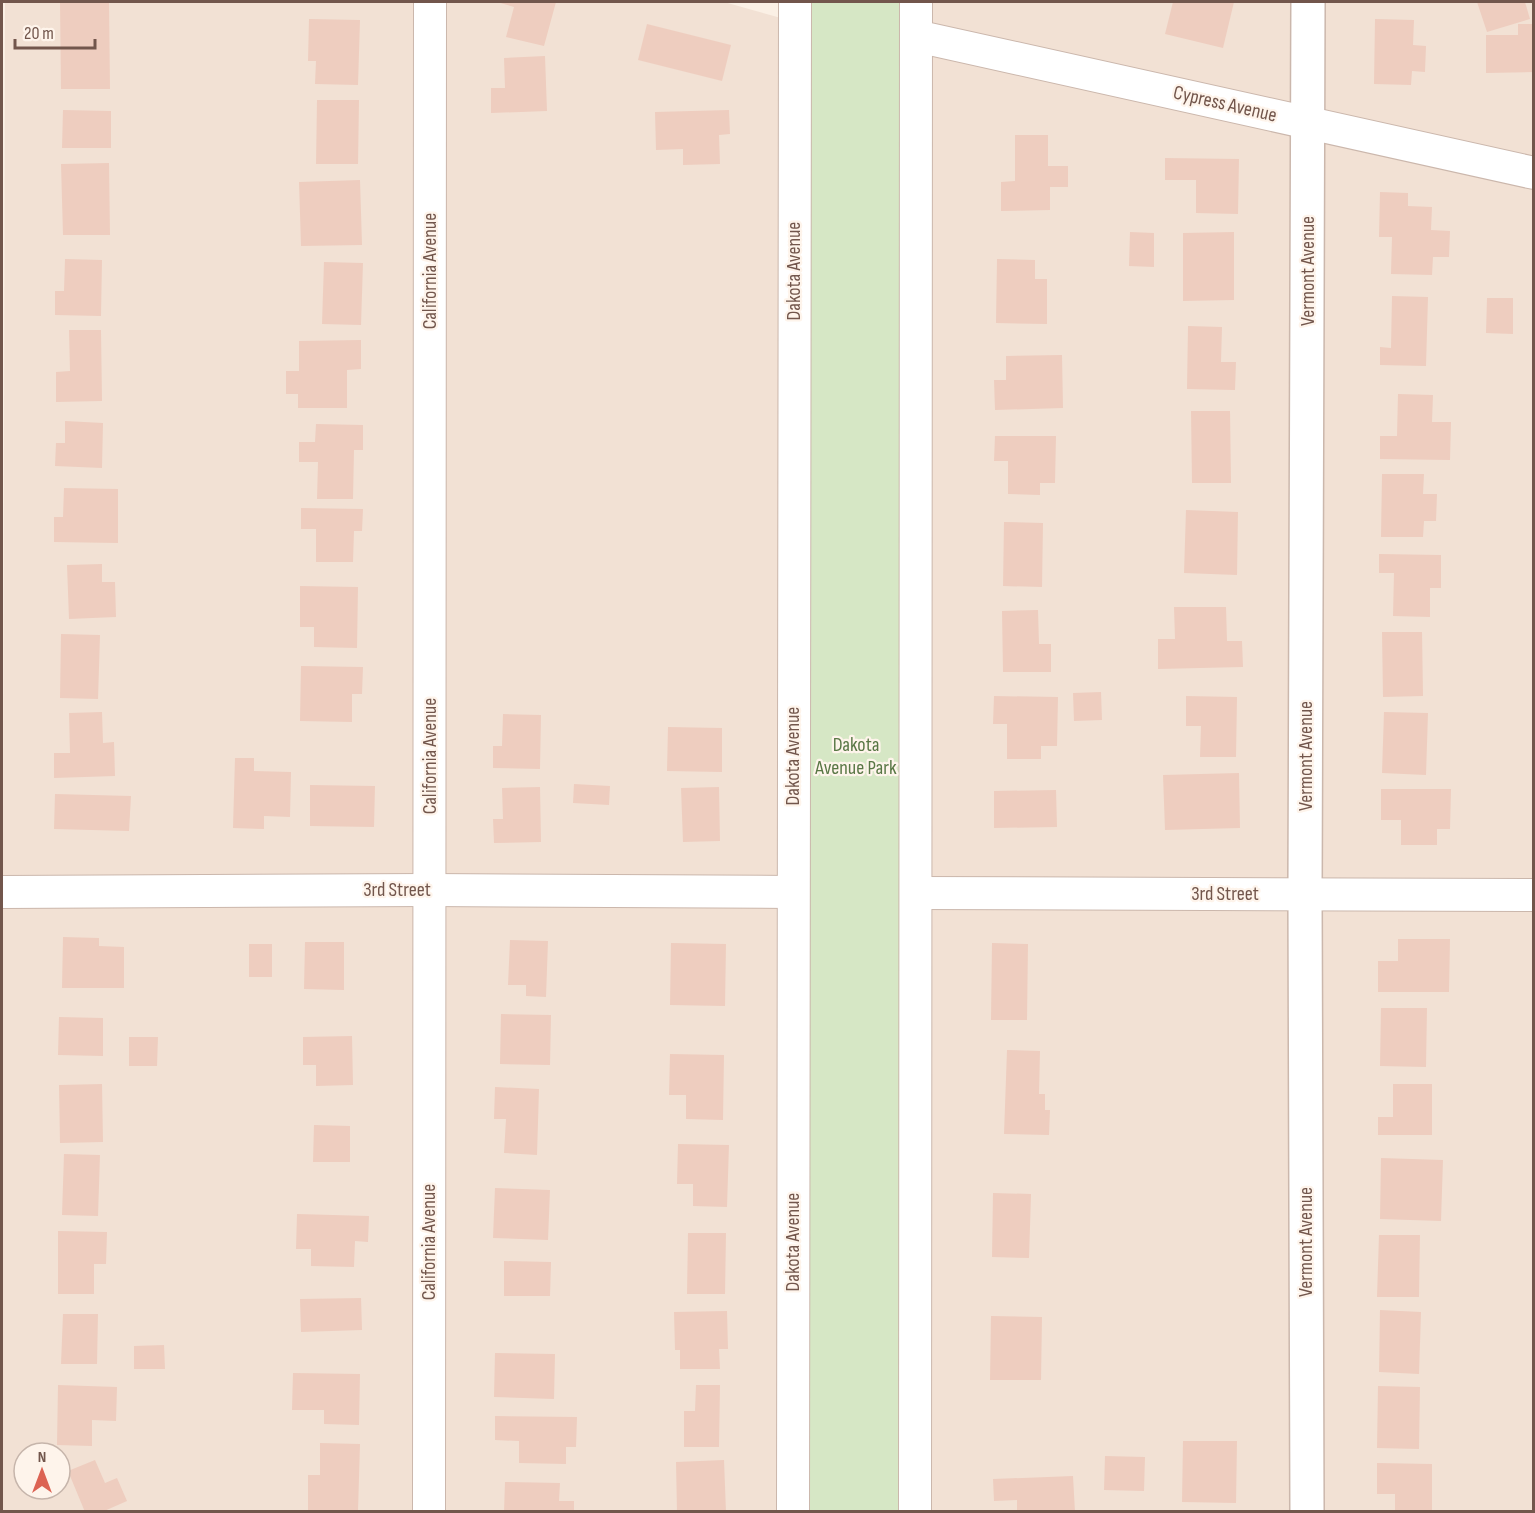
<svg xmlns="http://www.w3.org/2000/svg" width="1535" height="1513" font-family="'Sofia Sans Condensed',sans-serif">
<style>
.residential{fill:#f2e1d4;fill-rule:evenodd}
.green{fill:#d6e7c5}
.building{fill:#eecdbf}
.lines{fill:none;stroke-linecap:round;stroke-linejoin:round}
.minor-casing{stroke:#cbb7ac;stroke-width:34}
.tertiary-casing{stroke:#cbb7ac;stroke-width:36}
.minor{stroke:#fff;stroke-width:32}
.tertiary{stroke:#fff;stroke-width:33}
.labels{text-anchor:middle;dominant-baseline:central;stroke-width:4.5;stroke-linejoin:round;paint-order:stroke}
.street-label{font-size:20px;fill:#72564c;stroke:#fef4eb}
.park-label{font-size:20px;fill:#597745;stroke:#fef4eb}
</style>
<rect width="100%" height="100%" fill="#fbf0e5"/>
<g class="residential">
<path d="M5,2H417L416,874L3,876Z"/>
<path d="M444,2H724L781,18L779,876L443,874Z"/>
<path d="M930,2H1294V104L930,23Z"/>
<path d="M1322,2H1533V157L1322,111Z"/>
<path d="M930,54L1294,136L1292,879L930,877Z"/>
<path d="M1322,143L1533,189L1534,879H1319Z"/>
<path d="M416,905L415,1511L2,1512L3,907ZM24,1453H60V1489H24Z"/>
<path d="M443,906L779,907V1511L442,1512Z"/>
<path d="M930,908L1292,910L1293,1511L928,1512Z"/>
<path d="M1319,910H1533V1511H1320Z"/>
</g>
<path class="green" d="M808,2H904V1511H806Z"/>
<g class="building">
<path d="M60,2H109L110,89H61Z"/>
<path d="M497,2H556L544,46L506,37L514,7Z"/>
<path d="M1173,2H1234L1223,48L1165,34Z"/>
<path d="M1477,2H1525L1530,19L1487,32Z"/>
<path d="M309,19L360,20L358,85L315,84L316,61H308Z"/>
<path d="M1375,19L1414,20L1413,45L1426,46L1425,72L1412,71L1411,85L1374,84Z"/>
<path d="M647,24L731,45L722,81L638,60Z"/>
<path d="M1518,24H1534V72L1486,73V35H1518Z"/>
<path d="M545,56L547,111L491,113V88H505L504,58Z"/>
<path d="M317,100H359L358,164H316Z"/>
<path d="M63,110L111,111V148H62Z"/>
<path d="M729,110L730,134L719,135L720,164L683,165V149L656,150L655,112Z"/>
<path d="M1015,135H1048V166H1068V187H1050V210L1001,211V182L1015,181Z"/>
<path d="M1165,158L1239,159L1238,214L1196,213V180H1165Z"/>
<path d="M109,163L110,235H63L61,164Z"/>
<path d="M360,180L362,245L301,246L299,182Z"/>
<path d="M1380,192L1408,193V206L1432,207L1431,230L1450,231L1449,257H1433L1432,275L1391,274L1392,237H1379Z"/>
<path d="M1130,232L1154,233V267L1129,266Z"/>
<path d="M1234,232V300L1183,301V233Z"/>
<path d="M65,259L102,260L101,316L55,315V291H64Z"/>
<path d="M997,259L1035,260V279H1047V324L996,323Z"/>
<path d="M324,262L363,263L361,325L322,324Z"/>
<path d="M1392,296L1428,297L1426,366L1380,365V347L1391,348Z"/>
<path d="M1487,298H1513V334L1486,333Z"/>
<path d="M1188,326L1222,327L1221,362H1236L1235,390L1187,389Z"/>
<path d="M69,330H101L102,401L56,402V372L70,371Z"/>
<path d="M361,340V369L347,370V408H298V394H286V371H299V341Z"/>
<path d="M1062,355L1063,408L995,410L994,380H1006V356Z"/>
<path d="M1398,394L1433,395L1432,422H1451L1450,460L1380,459V436H1397Z"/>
<path d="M1191,411H1230L1231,483H1192Z"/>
<path d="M65,421L103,423L102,468L55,466L56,443H65Z"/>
<path d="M316,424L363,425V450H354L353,499H317L318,462H299V442H315Z"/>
<path d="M995,436H1056L1055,483H1040V495L1008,494V461H994Z"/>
<path d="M1382,474H1424L1423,494H1437L1436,521H1424L1423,537H1381Z"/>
<path d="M64,488L118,489V543L54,542V517H63Z"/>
<path d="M301,508L363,509L362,531H354L353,562H316V529H301Z"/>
<path d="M1186,510L1238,512L1237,575L1184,573Z"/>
<path d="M1004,522L1043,523L1042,587L1003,586Z"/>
<path d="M1379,554L1441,555V588H1430V617L1393,616L1394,573H1379Z"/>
<path d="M102,564V582H115L116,617L69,619L67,565Z"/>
<path d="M300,586L358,587L357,648L314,647V627H300Z"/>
<path d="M1174,607H1226L1227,641H1242L1243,667L1158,669V639H1175Z"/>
<path d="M1038,610L1039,644H1051V672H1003L1002,611Z"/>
<path d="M1382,632H1422L1423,696L1383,697Z"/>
<path d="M61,634L100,635L98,699L60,698Z"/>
<path d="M301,666L363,667L362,694H352V722L300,721Z"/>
<path d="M1101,692L1102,720L1074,721L1073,693Z"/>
<path d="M994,696L1058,697L1057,746H1041V759H1007V724H993Z"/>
<path d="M1186,696L1237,697L1236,757H1200L1201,726H1186Z"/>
<path d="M102,712L103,743L114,742L115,776L54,778V753H70L69,713Z"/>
<path d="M1384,712L1428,713L1426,775L1382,773Z"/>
<path d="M503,714L541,715L540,769L493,768V746H502Z"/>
<path d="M668,727L722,728V772L667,771Z"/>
<path d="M235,758H254V771L291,772L290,817L264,816V829L233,828Z"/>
<path d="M1239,773L1240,828L1165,830L1163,775Z"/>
<path d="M574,784L610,786L609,805L573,803Z"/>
<path d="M310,785L375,786L374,827L310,826Z"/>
<path d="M540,787L541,842L494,843L493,819H503L502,788Z"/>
<path d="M719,787L720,841L683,842L681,788Z"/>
<path d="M1381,789H1451L1450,829H1437V845H1401V820H1381Z"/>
<path d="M1056,790L1057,827L994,828V791Z"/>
<path d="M55,794L131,796L129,831L54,829Z"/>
<path d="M63,937L99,938V946L124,947V988H62Z"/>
<path d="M1398,939H1450L1449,992H1378V961H1398Z"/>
<path d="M510,940L548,941L546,997L526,996V985H508Z"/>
<path d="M305,942H344V990L304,989Z"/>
<path d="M671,943L726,944L725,1006L670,1005Z"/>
<path d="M992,943L1028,944L1027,1020H991Z"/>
<rect x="249" y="944" width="23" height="33"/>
<path d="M1381,1008H1427L1426,1067L1380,1066Z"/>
<path d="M501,1014L551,1015L550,1065L500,1064Z"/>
<path d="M59,1017L103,1018V1056L58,1055Z"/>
<path d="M352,1036L353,1085L316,1086V1065H303V1037Z"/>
<path d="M129,1037H158L157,1066H129Z"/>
<path d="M1007,1050L1040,1051L1039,1094H1045V1110H1050L1049,1135L1004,1134Z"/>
<path d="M670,1054L724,1055L723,1120L686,1119V1095H669Z"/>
<path d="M102,1084L103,1142L60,1143L59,1085Z"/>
<path d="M1393,1084H1432V1135H1378V1117H1393Z"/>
<path d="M495,1087L539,1089L537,1155L504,1153L506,1119H494Z"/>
<path d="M314,1125L350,1126V1162H313Z"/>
<path d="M678,1144L729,1145L727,1207L693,1206V1184H677Z"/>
<path d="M64,1154L100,1155L98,1216L62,1215Z"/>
<path d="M1381,1158L1443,1160L1441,1221L1380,1219Z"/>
<path d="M495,1188L550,1190L548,1240L493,1238Z"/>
<path d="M993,1193L1031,1194L1029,1258L992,1257Z"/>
<path d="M297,1214L369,1216L368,1242L355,1241L354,1267L311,1266V1249H296Z"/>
<path d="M58,1231L107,1232L106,1264H94V1294H58Z"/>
<path d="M688,1233H726L725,1294H687Z"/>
<path d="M1379,1235H1420L1419,1297H1377Z"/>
<path d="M504,1261L551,1262L550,1296H504Z"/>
<path d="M361,1298L362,1330L301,1332L300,1299Z"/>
<path d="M1380,1310L1421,1312L1419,1374L1379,1372Z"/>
<path d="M727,1311L728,1349H719L720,1369H680V1350H675L674,1312Z"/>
<path d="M63,1314H98L97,1364H61Z"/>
<path d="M991,1316L1042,1317L1041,1380H990Z"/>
<path d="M164,1345L165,1369H134V1346Z"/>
<path d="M495,1353L555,1354L554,1399L494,1397Z"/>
<path d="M293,1373L360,1374L359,1425L324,1424V1410H292Z"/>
<path d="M58,1385L117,1387L116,1421L92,1420V1446L57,1445Z"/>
<path d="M696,1385H720L719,1447H684V1411H695Z"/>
<path d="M1378,1386L1420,1387L1419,1449L1377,1448Z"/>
<path d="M495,1416L577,1417L576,1447H566V1464L519,1463V1441L495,1440Z"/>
<path d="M1183,1441H1237L1236,1503L1182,1502Z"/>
<path d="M320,1443L360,1444L358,1511L308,1510V1475H320Z"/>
<path d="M1105,1456L1145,1457L1144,1491L1104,1490Z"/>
<path d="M95,1460L105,1483L117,1478L127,1501L102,1512H85L68,1471Z"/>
<path d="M724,1460L726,1512H677L676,1462Z"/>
<path d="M1377,1463L1432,1464V1512H1395V1494H1377Z"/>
<path d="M1073,1476L1075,1512H1017V1500L994,1501L993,1479Z"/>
<path d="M505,1482L560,1483L559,1501H574V1512H504Z"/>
</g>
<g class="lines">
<g class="minor-casing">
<g id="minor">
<path d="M916,36L1534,173"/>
<path d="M2,892L429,890L793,892"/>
<path d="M916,893L1534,895"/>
<path d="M429,1512L430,2"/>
<path d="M793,1512L795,2"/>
<path d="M915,1512L916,2"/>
</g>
</g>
<g class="tertiary-casing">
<path id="tertiary" d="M1307,1512L1305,894L1308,2"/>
</g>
<use href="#minor" class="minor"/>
<use href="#tertiary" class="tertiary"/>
</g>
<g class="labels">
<g class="street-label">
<text transform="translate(1225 104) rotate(13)">Cypress Avenue</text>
<text transform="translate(430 271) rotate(-90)">California Avenue</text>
<text transform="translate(794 271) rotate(-90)">Dakota Avenue</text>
<text transform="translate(1308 271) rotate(-90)">Vermont Avenue</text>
<text transform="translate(430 756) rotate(-90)">California Avenue</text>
<text transform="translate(793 756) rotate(-90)">Dakota Avenue</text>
<text transform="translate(1306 756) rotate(-90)">Vermont Avenue</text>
<text x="397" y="890">3rd Street</text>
<text x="1225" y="894">3rd Street</text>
<text transform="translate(429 1242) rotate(-90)">California Avenue</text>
<text transform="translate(793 1242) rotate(-90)">Dakota Avenue</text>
<text transform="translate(1306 1242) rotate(-90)">Vermont Avenue</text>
</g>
<g class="park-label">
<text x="856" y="745">Dakota<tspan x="856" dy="23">Avenue Park</tspan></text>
</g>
</g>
<rect width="1535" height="1513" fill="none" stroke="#72564c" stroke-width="6"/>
<g transform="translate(42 1471)"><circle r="28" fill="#fef4eb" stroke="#c6b5ab" stroke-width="1.5"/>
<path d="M0-4.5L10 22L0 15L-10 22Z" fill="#dc6353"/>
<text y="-9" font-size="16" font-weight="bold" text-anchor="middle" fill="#72564c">N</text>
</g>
<path d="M15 39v9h80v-9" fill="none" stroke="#72564c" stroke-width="3"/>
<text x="24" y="39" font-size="18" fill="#72564c" stroke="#fef4eb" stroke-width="4.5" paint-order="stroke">20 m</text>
</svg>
